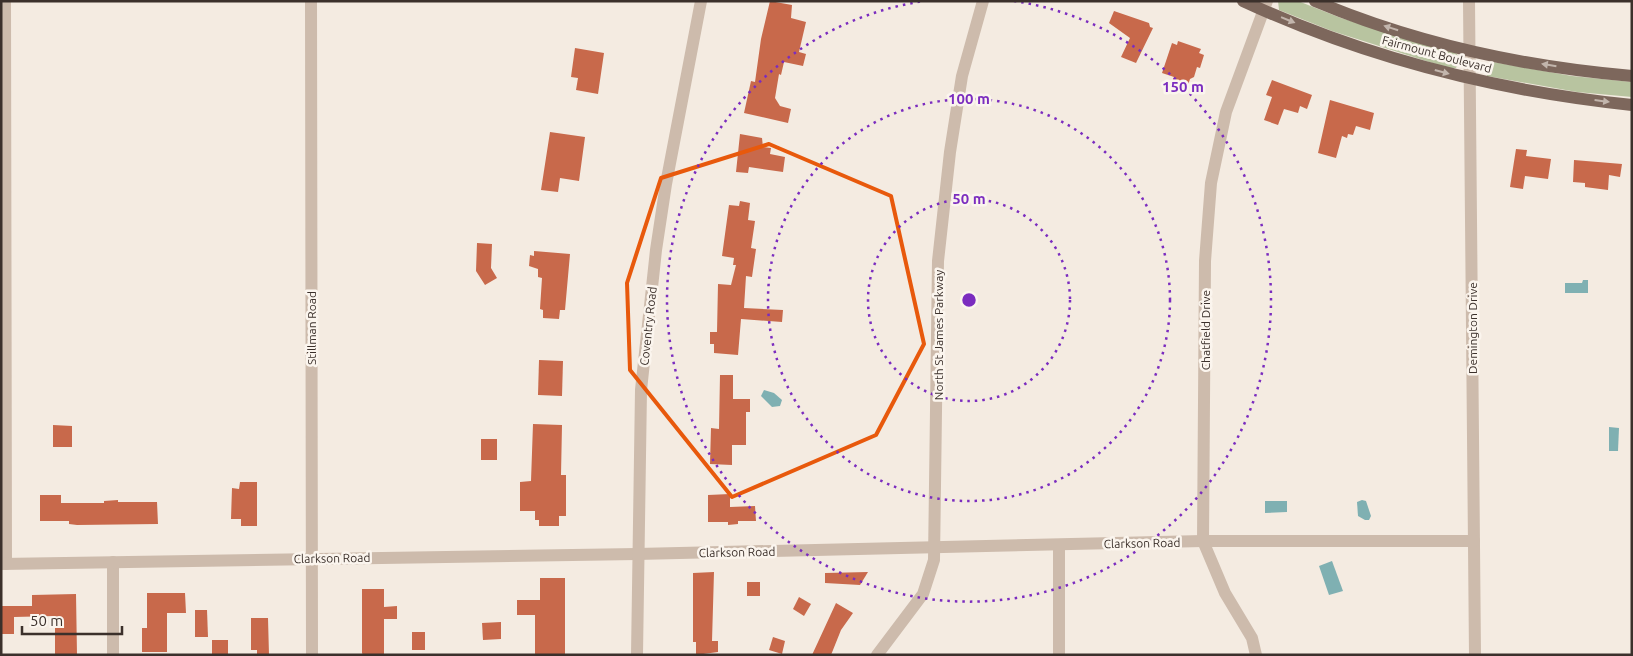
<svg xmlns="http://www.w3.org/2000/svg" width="1633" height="656" font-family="Ubuntu,sans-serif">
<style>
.green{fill:#b8c4a0}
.water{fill:#7fb0b2}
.building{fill:#c8694b}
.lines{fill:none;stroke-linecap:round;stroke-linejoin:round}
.minor{stroke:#cdbbac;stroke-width:12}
.major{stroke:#7d675c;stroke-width:12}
.oneway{fill:#c2b5ac}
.marked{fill:none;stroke:#e8590c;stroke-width:4;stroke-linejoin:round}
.ring{fill:none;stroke:#7b2cbf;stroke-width:2.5;stroke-dasharray:2.5 5}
.labels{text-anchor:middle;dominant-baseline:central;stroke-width:5;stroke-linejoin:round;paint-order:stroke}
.street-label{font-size:12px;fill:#3b302b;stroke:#fbf5ee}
.centre{fill:#7b2cbf;stroke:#fbf5ee;stroke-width:2.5}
.ring-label{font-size:15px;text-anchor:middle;font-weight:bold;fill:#7b2cbf;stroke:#fbf5ee;stroke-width:5;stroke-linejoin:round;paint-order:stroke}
</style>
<rect width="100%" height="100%" fill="#f4ebe1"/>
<g class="green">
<path d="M1278,1H1298L1341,18L1456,53L1460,58L1456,68H1448L1332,31L1279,10Z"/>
<path d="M1493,62L1572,76L1632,82V97L1577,92L1487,76L1485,65Z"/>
</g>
<g class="water">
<path d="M1583,280H1588V293H1565V283H1582Z"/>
<path d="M764,390L774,393L782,400L780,406L772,407L761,396Z"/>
<path d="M1609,427L1619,428L1618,451H1609Z"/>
<path d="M1362,500L1366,501L1371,516L1369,520H1365L1358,516L1357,502Z"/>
<path d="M1265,501H1287V512L1265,513Z"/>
<path d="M1332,561L1343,591L1329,595L1319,566Z"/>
</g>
<g class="building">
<path d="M770,1L792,5L791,18L806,22L799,52L806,54L803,66L784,62L781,75L779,74L775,98L780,106L791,109L788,123L744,113L751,81L755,82L761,39Z"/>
<path d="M1114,11L1149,23L1150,27L1153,28L1136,63L1121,57L1130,38L1109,23Z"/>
<path d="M1178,41L1201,49L1199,53L1204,55L1200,68L1197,67L1194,77L1190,79L1186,91L1170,86L1174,77L1162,73L1172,43L1177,45Z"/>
<path d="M575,48L604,53L598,94L576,90L578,78L571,77Z"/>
<path d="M1272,80L1312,95L1307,109L1300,106L1298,113L1284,109L1278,125L1264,120L1272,97L1266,95Z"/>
<path d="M1330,100L1374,113L1370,130L1356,126L1353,135L1348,134L1347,138L1342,136L1336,158L1318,153Z"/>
<path d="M550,132L585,137L579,181L560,178L558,192L541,190Z"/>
<path d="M740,134L762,138L763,147L771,148L770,154L785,157L783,172L749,167L748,173L736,172Z"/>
<path d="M1516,149L1527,150L1526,156L1551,159L1548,179L1525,176L1523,189L1510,187Z"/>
<path d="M1574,160L1622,164L1620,177L1609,175L1608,190L1585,187V183L1573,182Z"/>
<path d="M740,201L750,203L748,220L755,221L751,248L756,249L752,277L746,276L744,308L783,310L782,322L741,319L738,355L714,353V344H710V332H717L718,284L731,285L736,265H733L734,258L722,256L729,205L739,206Z"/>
<path d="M477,243L492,244L491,268L497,278L485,285L476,271Z"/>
<path d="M534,251L570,254L565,310H560L559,319L543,318V310L540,309L542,278L538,277V269L529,266L530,255L534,256Z"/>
<path d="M539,360L563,361L562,396L538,395Z"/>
<path d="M720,375H733V399H750V412H746V445H732V465L710,464L711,428L719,429Z"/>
<path d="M533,424L562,425L561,475H566V516H559V526H539V520H535V511H520V482L531,481Z"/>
<path d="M53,425L72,426V447H53Z"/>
<rect x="481" y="439" width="16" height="21"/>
<path d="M240,482H257V526H241V519H231L232,488L239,489Z"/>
<path d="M730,494V507L755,506L756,521H738V524L728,525V522H708V495Z"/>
<path d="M40,495H61V503H104V501L118,500V502H157L158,524L77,525L69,524V521H40Z"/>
<path d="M714,572L712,641H718V652L696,655V642H693V573Z"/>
<path d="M868,572L860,585L825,583V573Z"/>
<path d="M540,578H565V655H535V615H517V600H540Z"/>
<rect x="747" y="582" width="13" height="14"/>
<path d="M362,589H384V607L397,606V619H384V655H363L362,653Z"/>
<path d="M147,593H185L186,613H167V652H142V628H147Z"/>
<path d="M76,594L77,655H55V616L14,617V634H1L2,606H32V595Z"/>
<path d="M799,597L811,604L804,616L793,609Z"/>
<path d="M836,603L853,613L841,630L831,655H812Z"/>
<path d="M195,610H207L208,637H195Z"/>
<path d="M251,618H268L269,655H257V650H251Z"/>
<path d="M501,622V639L483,640L482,623Z"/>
<rect x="412" y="632" width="13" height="18"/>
<path d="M773,637L785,641L782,654L769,650Z"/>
<rect x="212" y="640" width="16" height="15"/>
</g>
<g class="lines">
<g class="minor">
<path d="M5,1L6,564"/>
<path d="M311,1L312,655"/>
<path d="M1469,1L1475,655"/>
<path d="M1059,545V655"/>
<path d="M113,562V655"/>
<path d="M1,564L637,554L1203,541H1474"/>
<path d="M637,655L641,390L656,250L666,184L701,1"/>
<path d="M877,655L923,594L934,560L938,261L950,152L962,76L983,1"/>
<path d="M1256,655L1252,638L1225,593L1203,541L1205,261L1211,183L1226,112L1267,1"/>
</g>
<g class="major">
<path d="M1243,1C1366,58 1497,91 1632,105"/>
<path d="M1315,1C1415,43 1525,67 1632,76"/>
</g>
</g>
<defs><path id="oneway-solid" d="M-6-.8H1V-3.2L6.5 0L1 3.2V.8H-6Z" transform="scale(1.25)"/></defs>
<g class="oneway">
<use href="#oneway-solid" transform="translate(1288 20) rotate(22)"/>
<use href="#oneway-solid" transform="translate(1391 28) rotate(-162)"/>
<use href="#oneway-solid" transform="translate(1549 65) rotate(-171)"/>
<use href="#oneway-solid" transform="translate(1442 72) rotate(15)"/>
<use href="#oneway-solid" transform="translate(1602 101) rotate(7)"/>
</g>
<path class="marked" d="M769,144L891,196L924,344L876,435L732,497L630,370L627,283L661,178Z"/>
<g class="ring">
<circle cx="969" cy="300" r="101"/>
<circle cx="969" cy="300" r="201"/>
<path d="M1014 1A302 302 0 1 1 924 1"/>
</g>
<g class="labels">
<g class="street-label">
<text transform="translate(1437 54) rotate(15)">Fairmount Boulevard</text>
<text transform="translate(648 326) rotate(-84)">Coventry Road</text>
<text transform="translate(311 328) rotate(-90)">Stillman Road</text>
<text transform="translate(1472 328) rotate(-90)">Demington Drive</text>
<text transform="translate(1205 330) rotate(-90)">Chatfield Drive</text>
<text transform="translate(938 335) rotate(-90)">North St James Parkway</text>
<text transform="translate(1142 543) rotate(-1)">Clarkson Road</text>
<text transform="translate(737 552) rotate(-1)">Clarkson Road</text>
<text transform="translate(332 558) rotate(-1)">Clarkson Road</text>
</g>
</g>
<circle cx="969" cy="300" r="8" class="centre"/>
<g class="ring-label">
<text x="1183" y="92">150 m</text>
<text x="969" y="104">100 m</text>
<text x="969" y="204">50 m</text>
</g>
<rect width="1633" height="656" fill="none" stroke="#3b302b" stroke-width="5"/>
<path d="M22 626v8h100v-8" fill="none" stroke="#3b302b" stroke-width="2.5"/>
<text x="30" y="626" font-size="15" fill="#3b302b" stroke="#fbf5ee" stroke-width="4" paint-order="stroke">50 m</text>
</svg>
